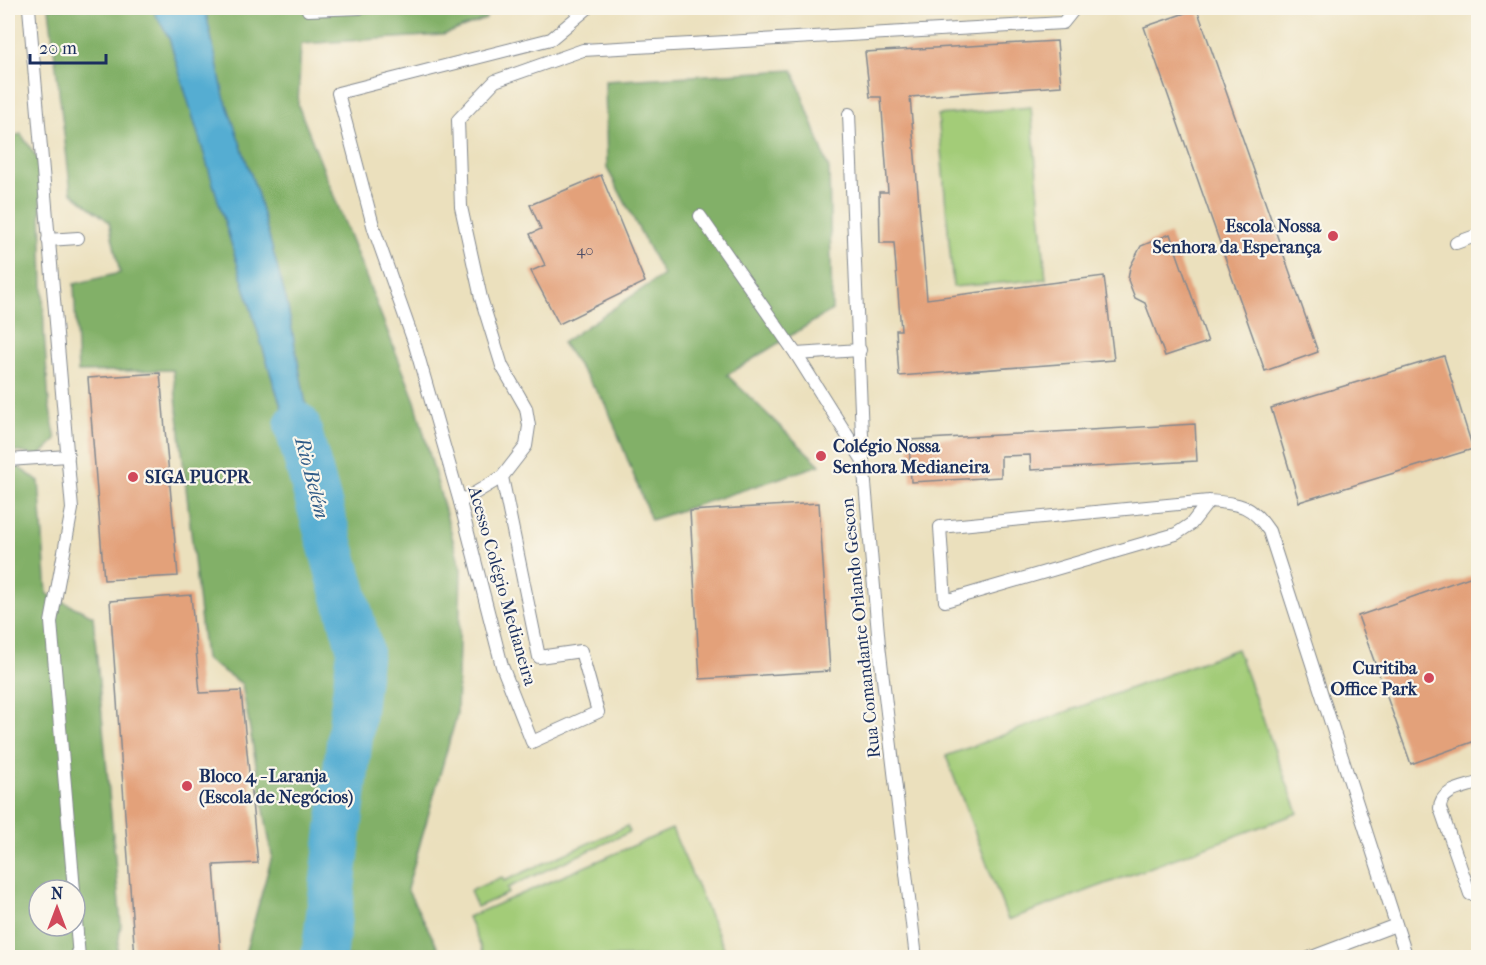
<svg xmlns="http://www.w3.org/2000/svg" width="1486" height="965" font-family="'IM FELL French Canon',serif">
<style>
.green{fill:#a3cc78;stroke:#5f7e6b;stroke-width:1.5}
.forest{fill:#82b068;stroke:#4e7063;stroke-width:1.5;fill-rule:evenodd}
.water{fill:#55add2;stroke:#386e98;stroke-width:1.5}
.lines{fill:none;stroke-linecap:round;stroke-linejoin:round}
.river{stroke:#55add2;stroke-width:46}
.building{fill:#e3a17a}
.service-casing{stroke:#83888e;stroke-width:14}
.service{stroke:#fff;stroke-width:12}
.poi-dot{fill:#d1495b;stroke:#fbf7ec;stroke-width:2}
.labels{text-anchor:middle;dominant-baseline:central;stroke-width:4.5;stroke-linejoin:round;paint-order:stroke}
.number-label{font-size:15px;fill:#4d4c65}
.poi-label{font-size:18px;font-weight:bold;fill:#1b2f5e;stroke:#fbf7ec;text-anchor:start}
.street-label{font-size:18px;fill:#1b2f5e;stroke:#fbf7ec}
.water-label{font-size:20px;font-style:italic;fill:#2f5b87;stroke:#fbf7ec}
</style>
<rect width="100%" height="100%" fill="#fbf7ec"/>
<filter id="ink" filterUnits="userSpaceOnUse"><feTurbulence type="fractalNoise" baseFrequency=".0167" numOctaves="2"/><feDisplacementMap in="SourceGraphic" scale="12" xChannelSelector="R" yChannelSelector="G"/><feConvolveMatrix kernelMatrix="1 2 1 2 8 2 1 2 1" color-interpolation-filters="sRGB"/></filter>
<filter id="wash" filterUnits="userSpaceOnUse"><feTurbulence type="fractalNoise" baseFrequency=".008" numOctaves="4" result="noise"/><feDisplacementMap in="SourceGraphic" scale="24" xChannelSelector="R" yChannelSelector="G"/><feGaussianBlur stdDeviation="1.35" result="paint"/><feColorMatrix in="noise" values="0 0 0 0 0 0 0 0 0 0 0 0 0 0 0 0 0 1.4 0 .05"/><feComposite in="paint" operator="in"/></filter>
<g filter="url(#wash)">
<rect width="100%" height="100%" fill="#ebe0bd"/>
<g class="green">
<path d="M1031,107L1046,279L953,287L938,115Z"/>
<path d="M1237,649L1298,813L1008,920L946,756Z"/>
<path d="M627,826L630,832L507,888L509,893L477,907L470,891L502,877L504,881Z"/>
<path d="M672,829L728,957H485L468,917Z"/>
</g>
<g class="forest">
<path d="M49,8H486V19L443,35L301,44L298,105L415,401L461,569L457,715L407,889L443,957H244L272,856L242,684L205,659L173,370L78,372L74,284L120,273L109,222L71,192Z"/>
<path d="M793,70L829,169L832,310L727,375L820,465L651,520L606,404L562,343L663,275L607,168L605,81Z"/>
<path d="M21,134L40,162L44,331L49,404L56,440L39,456L8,450V137Z"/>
<path d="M16,466L39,481L47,594L93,616L121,925L116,957H9L8,467ZM39,890H75V926H39Z"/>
</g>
<path class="water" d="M152,8H203L206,13L224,96L257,192L287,303L310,426L316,508L274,385L169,38Z"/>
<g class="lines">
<path class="river" d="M297,425L360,650L324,958"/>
</g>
<g id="blocks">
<g class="building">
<path d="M1197,9L1318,352L1265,371L1144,27Z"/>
<path d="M1057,41L1061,86L910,97L927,299L1104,276L1114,360L899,376L896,330H901L894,243H880L879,192H888L881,97H870L865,52Z"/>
<path d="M601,175L645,282L559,324L531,271L545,265L530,234L541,229L530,205Z"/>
<path d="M1170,234L1208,342L1165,356L1145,303L1135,298L1128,280L1130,267L1141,246Z"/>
<path d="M1444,356L1473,449L1299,502L1271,408Z"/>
<path d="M160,373L178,576L104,580L88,378Z"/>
<path d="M1195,424L1197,461L1031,470L1030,455L1001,456V477L911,482L909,440Z"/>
<path d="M819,503L830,671L700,679L690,511Z"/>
<path d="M1478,574V740L1411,764L1358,616Z"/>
<path d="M191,595L200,693L241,691L258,863L214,865L221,958H135L110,601Z"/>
</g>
</g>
</g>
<g filter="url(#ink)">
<use href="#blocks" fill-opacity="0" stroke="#83888e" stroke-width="1.5"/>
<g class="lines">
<g class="service-casing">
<g id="service">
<path d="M29,8L72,509L51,622L74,890"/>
<path d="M588,8L551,39L338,93L374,229L415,345L460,502L502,666L532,742L598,712L581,651L539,657L502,477L526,446L529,426L526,408L502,366L481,298L461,207L458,120L495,81L583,50L1063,23L1075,8"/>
<path d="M308,10L360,8"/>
<path d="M849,114L863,460L879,645L916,958"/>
<path d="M700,216L796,354L862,459"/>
<path d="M48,240L78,238"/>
<path d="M1456,243L1478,235"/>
<path d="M796,354L860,350"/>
<path d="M8,460L68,456"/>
<path d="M1209,501L1191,524L1176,534L945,601L940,527L1209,501C1240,504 1251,504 1269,531L1407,958"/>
<path d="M460,502L502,477"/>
<path d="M1470,894L1440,808C1440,790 1464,788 1478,783"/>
<path d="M75,908L79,958"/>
<path d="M1309,958L1396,925"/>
</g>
</g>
<use href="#service" class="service"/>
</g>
</g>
<g class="poi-dot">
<circle cx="1333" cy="236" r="6"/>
<circle cx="821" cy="456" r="6"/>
<circle cx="133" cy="477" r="6"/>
<circle cx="1429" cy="678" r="6"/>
<circle cx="187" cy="786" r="6"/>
</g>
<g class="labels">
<g class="number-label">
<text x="585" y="250">40</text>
</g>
<g class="poi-label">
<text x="1321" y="226" text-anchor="end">Escola Nossa<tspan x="1321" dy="21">Senhora da Esperança</tspan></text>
<text x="833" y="446">Colégio Nossa<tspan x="833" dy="21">Senhora Medianeira</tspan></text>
<text x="145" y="477">SIGA PUCPR</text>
<text x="1417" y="668" text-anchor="end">Curitiba<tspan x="1417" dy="21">Office Park</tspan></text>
<text x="199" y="776">Bloco 4 - Laranja<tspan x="199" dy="21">(Escola de Negócios)</tspan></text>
</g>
<g class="street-label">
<text transform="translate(502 586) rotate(74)">Acesso Colégio Medianeira</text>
<text transform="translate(861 628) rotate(-96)">Rua Comandante Orlando Gescon</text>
</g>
<g class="water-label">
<text transform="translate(312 478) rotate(75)">Rio Belém</text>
</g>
</g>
<rect width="1486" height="965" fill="none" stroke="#fbf7ec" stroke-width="30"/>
<g transform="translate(57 908)"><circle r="28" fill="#fbf7ec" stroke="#a1a7b3" stroke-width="1.5"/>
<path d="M0-4.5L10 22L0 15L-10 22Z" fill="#d1495b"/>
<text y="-9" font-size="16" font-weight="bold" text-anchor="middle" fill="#1b2f5e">N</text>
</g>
<path d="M30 54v9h76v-9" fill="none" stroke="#1b2f5e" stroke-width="3"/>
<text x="39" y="54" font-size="18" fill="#1b2f5e" stroke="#fbf7ec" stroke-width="4.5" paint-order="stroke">20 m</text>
</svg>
